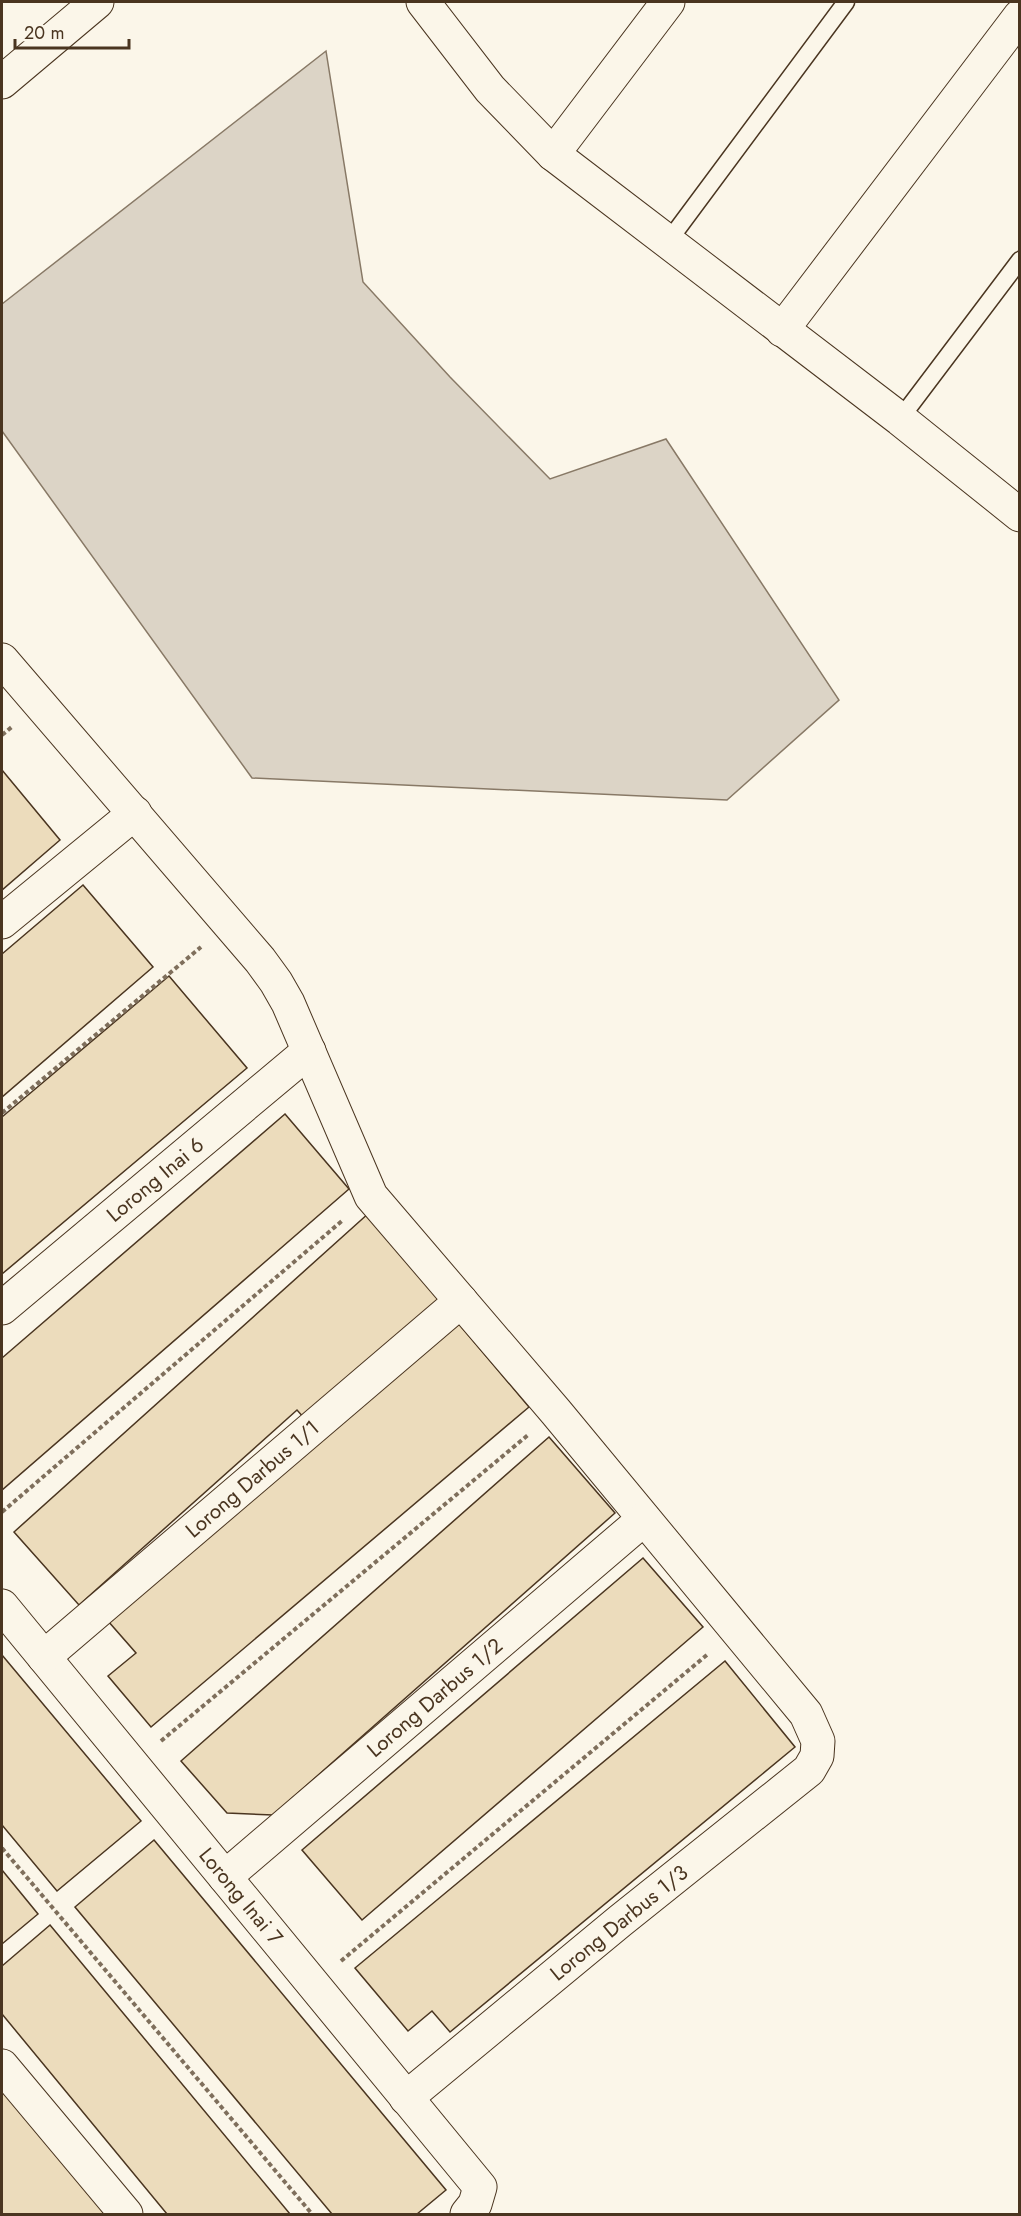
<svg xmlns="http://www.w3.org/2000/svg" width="1021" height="2216" font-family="Jost,sans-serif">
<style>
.water{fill:#dcd4c6;stroke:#887966;stroke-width:1.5}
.building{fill:#ecdcbc;stroke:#4a3520;stroke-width:1.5}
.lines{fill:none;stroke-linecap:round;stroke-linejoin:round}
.service-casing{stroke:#4a3520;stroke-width:19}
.minor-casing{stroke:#4a3520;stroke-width:35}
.tertiary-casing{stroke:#4a3520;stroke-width:35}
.path{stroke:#7f6f5c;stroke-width:4;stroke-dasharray:4.5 3;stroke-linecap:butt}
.service{stroke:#fbf6e9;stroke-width:16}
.minor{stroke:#fbf6e9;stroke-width:33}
.tertiary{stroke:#fbf6e9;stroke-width:33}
.labels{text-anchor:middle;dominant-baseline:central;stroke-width:4.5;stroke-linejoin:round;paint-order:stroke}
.street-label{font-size:21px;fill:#4a3520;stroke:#fbf6e9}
</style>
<rect width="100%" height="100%" fill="#fbf6e9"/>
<path class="water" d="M326,51L363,282L450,377L550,479L666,439L839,700L727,800L252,778L2,431V304Z"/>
<g class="building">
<path d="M2,770L60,840L2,890Z"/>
<path d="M83,885L153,967L2,1097V954Z"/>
<path d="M169,976L247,1068L2,1274V1117Z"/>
<path d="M285,1114L349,1189L2,1490V1358Z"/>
<path d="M370,1212L443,1295L305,1419L297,1410L79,1605L14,1532Z"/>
<path d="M459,1324L529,1407L151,1727L108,1676L136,1653L108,1621Z"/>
<path d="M549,1437L615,1513L273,1815L227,1813L181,1761Z"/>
<path d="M643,1558L703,1627L362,1920L302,1850Z"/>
<path d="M2,1655L141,1821L57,1891L2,1825Z"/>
<path d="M725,1661L795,1747L450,2032L432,2011L408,2031L355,1968Z"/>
<path d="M154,1840L446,2190L417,2214H332L75,1907Z"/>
<path d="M2,1870L38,1914L2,1944Z"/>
<path d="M50,1925L290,2214H167L2,2014V1966Z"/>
<path d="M2,2091L105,2214H2Z"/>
</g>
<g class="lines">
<g class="service-casing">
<g id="service">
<path d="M667,243L846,2"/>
<path d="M900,419L1020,260"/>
</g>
</g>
<g class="minor-casing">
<g id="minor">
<path d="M423,2L490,89L553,154L900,419L1020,515"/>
<path d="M553,154L668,2"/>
<path d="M782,330L1020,16"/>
<path d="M2,660L260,960L276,982L288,1003L371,1196L556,1412L806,1714L818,1741L817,1756L809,1770L620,1921L406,2098"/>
<path d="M2,922L135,813"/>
<path id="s1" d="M2,1308L309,1051"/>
<path id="s2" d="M2,1606L480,2187L475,2204L467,2214"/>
<path id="s3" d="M44,1657L461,1301"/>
<path id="s4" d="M225,1877L644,1519"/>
<path d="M2,2066L126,2214"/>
</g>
</g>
<g class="tertiary-casing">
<path id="tertiary" d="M2,82L97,2"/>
</g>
<g class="path">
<path d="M2,735L13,726"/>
<path d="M2,1113L201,947"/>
<path d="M2,1512L343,1220"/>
<path d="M161,1741L528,1435"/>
<path d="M2,1848L312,2214"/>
<path d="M341,1961L708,1654"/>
</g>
<use href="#service" class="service"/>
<use href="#minor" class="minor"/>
<use href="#tertiary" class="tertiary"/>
</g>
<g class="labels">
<g class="street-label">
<text stroke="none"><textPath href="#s1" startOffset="200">Lorong Inai 6</textPath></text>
<text stroke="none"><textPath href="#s3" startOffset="274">Lorong Darbus 1/1</textPath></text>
<text stroke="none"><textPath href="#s4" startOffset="276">Lorong Darbus 1/2</textPath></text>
<text stroke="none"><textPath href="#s2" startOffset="376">Lorong Inai 7</textPath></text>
<text transform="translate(619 1923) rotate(-39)">Lorong Darbus 1/3</text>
</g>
</g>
<rect width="1021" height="2216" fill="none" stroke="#4a3520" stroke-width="6"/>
<path d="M15 39v9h114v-9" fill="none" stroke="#4a3520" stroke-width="3"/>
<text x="24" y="39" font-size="18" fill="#4a3520" stroke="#fbf6e9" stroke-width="4.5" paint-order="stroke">20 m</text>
</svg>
